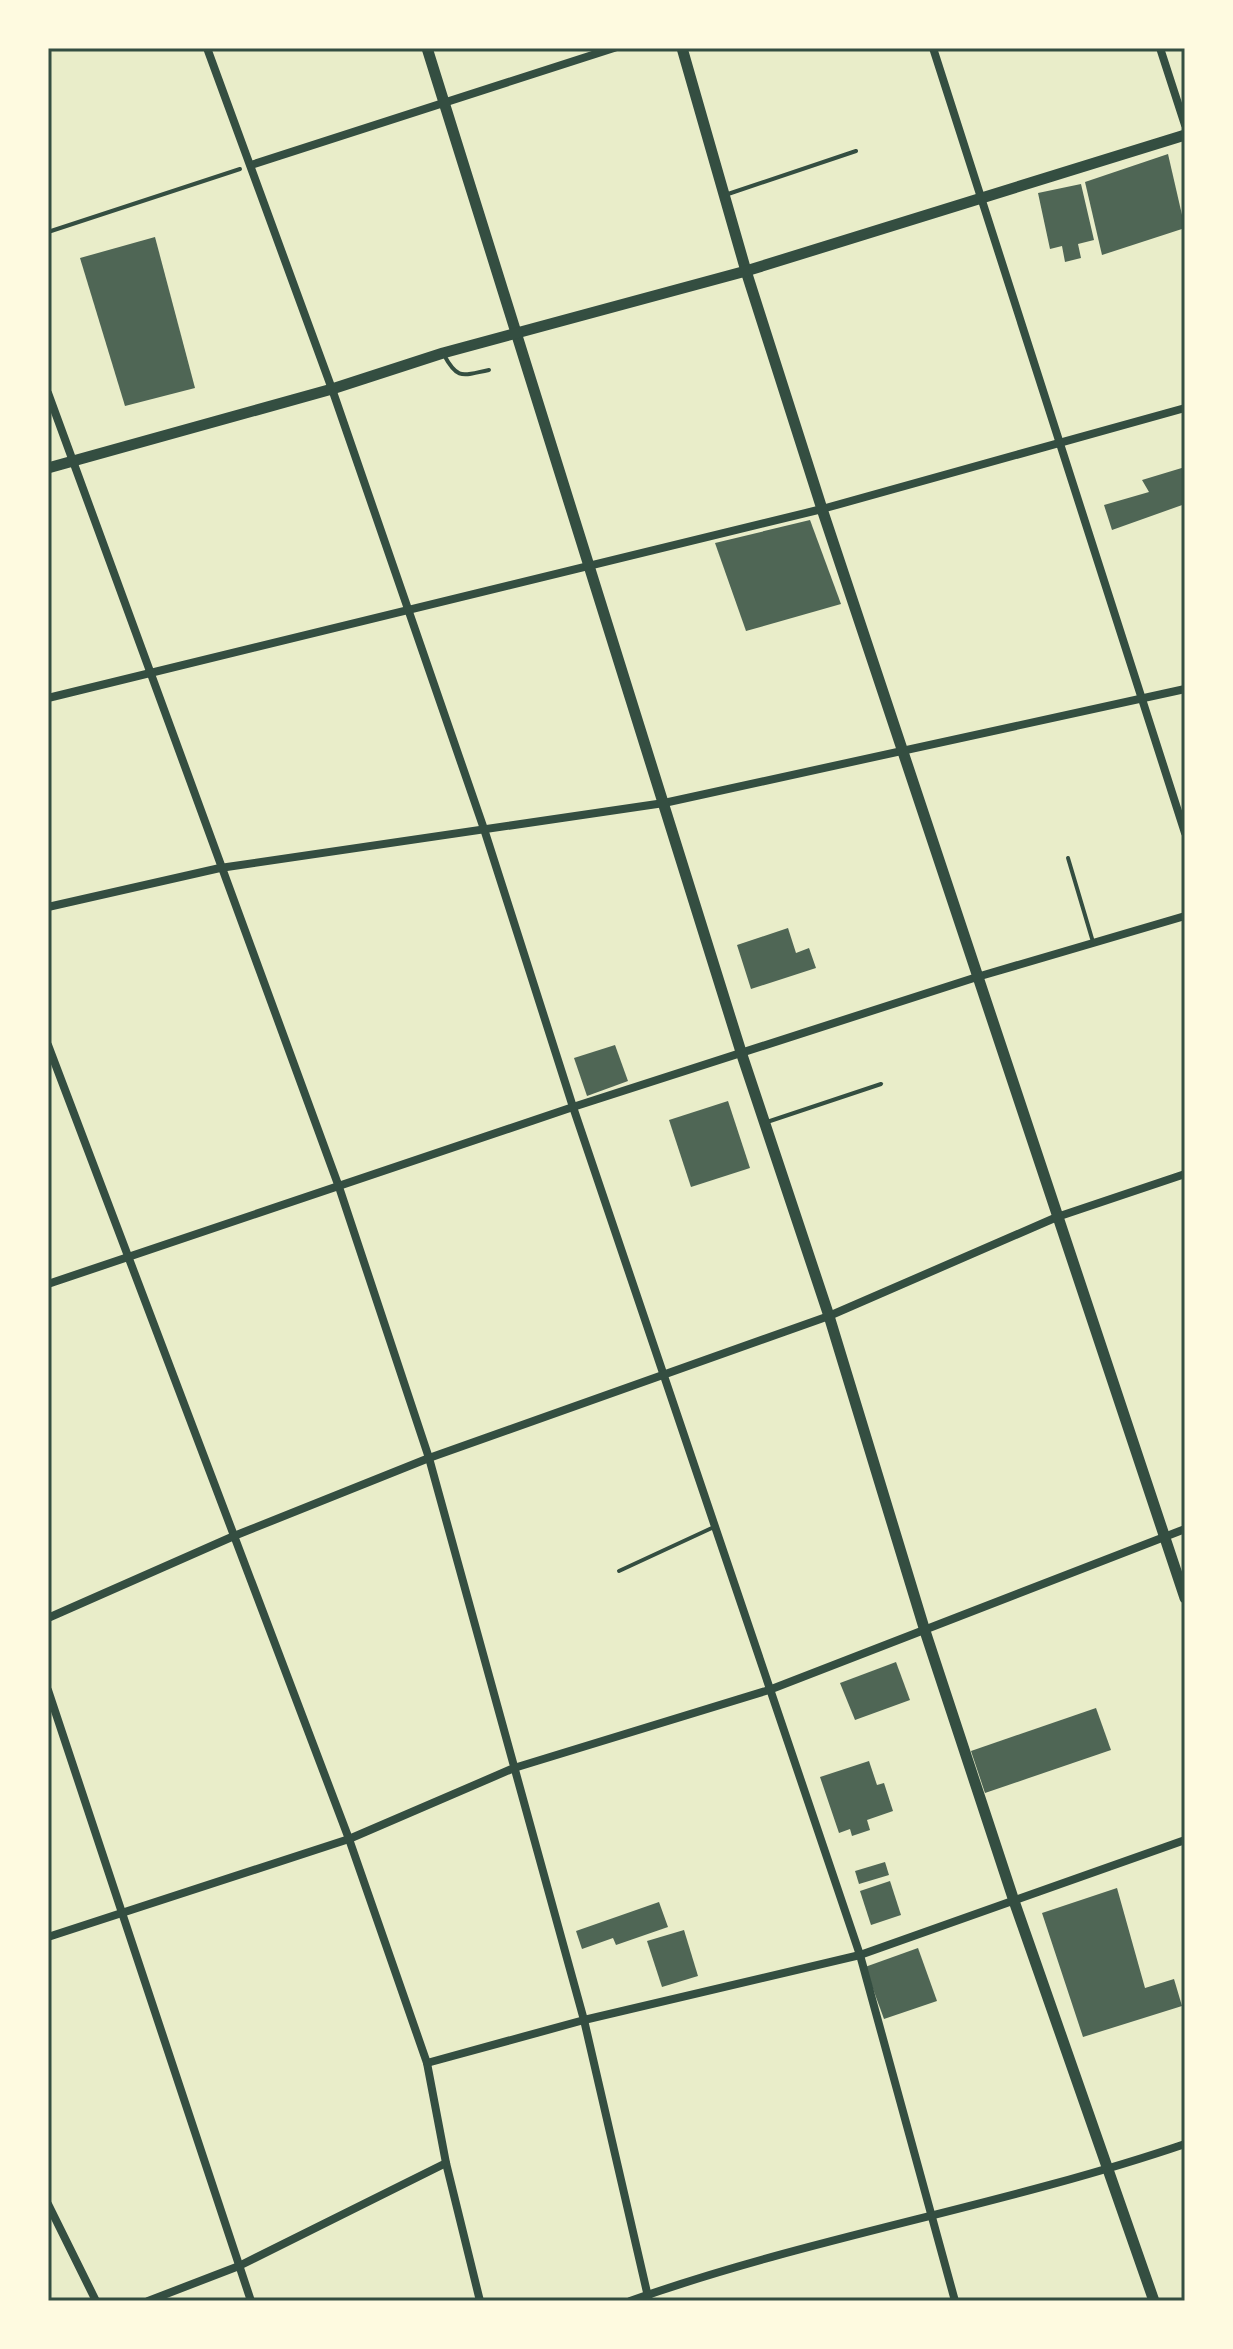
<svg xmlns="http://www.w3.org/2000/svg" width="1233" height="2349" font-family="'Titillium Web',sans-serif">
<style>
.building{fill:#4f6655}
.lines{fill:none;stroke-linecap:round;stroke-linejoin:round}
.path{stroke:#344e41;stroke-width:4}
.service{stroke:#344e41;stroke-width:4}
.minor{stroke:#344e41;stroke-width:8}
.tertiary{stroke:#344e41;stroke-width:11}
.neatline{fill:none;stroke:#344e41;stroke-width:3}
</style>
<rect width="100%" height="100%" fill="#e9edc9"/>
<g class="building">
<path d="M1168,154L1185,228L1102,255L1085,182Z"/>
<path d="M1081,184L1094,240L1078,244L1081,258L1065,262L1062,246L1050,249L1038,193Z"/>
<path d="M155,237L195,388L125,406L80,258Z"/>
<path d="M1185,467V504L1112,530L1104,505L1149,492L1142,480Z"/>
<path d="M810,520L841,604L746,631L715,543Z"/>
<path d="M788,928L796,953L809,948L816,968L751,989L737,945Z"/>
<path d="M615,1045L628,1081L587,1096L574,1058Z"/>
<path d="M728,1101L750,1168L691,1187L669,1120Z"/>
<path d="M896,1662L910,1700L855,1720L840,1683Z"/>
<path d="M1096,1708L1111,1750L985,1793L971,1751Z"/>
<path d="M869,1761L877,1785L884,1783L893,1811L867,1820L870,1830L852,1836L850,1829L839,1833L820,1777Z"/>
<path d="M885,1862L889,1875L859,1884L855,1871Z"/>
<path d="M890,1881L901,1915L871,1925L860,1891Z"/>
<path d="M1117,1888L1145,1988L1174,1979L1182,2006L1083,2037L1042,1913Z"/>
<path d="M659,1902L668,1927L616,1945L613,1938L582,1949L576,1931Z"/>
<path d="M684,1930L698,1976L662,1987L647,1941Z"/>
<path d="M918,1948L937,2001L884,2019L865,1967Z"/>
</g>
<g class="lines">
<path class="path" d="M48,232L240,169"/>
<g class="service">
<path d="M728,194L856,151"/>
<path d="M444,355C458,381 463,375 489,370"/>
<path d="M1068,858L1093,942"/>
<path d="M767,1122L881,1084"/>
<path d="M619,1571L714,1527"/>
</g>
<g class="minor">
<path d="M207,48L332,389L484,829L573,1107L860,1955L955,2301"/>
<path d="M933,48L1185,833"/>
<path d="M1160,48L1185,125"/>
<path d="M251,165L614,48"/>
<path d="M48,393L339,1187L429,1458L584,2020L649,2301"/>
<path d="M48,698L822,509L1185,408"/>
<path d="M48,907L220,868L664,803L1185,689"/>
<path d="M48,1045L349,1839L427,2063L446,2163L480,2301"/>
<path d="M48,1284L573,1107L977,977L1185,916"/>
<path d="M48,1618L234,1536L429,1458L829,1316L1057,1217L1185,1174"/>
<path d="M48,1690L251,2301"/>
<path d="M48,1937L349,1839L514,1768L769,1690L1185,1529"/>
<path d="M427,2063L584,2020L860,1955L1185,1840"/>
<path d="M48,2204L96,2301"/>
<path d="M148,2301L239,2266L446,2163"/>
<path d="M630,2301C811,2237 1003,2206 1185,2144"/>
</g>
<g class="tertiary">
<path d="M427,48L742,1055L829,1316L925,1631L1014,1901L1154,2301"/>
<path d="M682,48L746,271L822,509L1185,1598"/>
<path d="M48,468L332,389L443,353L746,271L1185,135"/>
</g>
</g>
<rect width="1233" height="2349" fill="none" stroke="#fefae0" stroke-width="100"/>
<rect x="50" y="50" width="1133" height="2249" class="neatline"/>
</svg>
